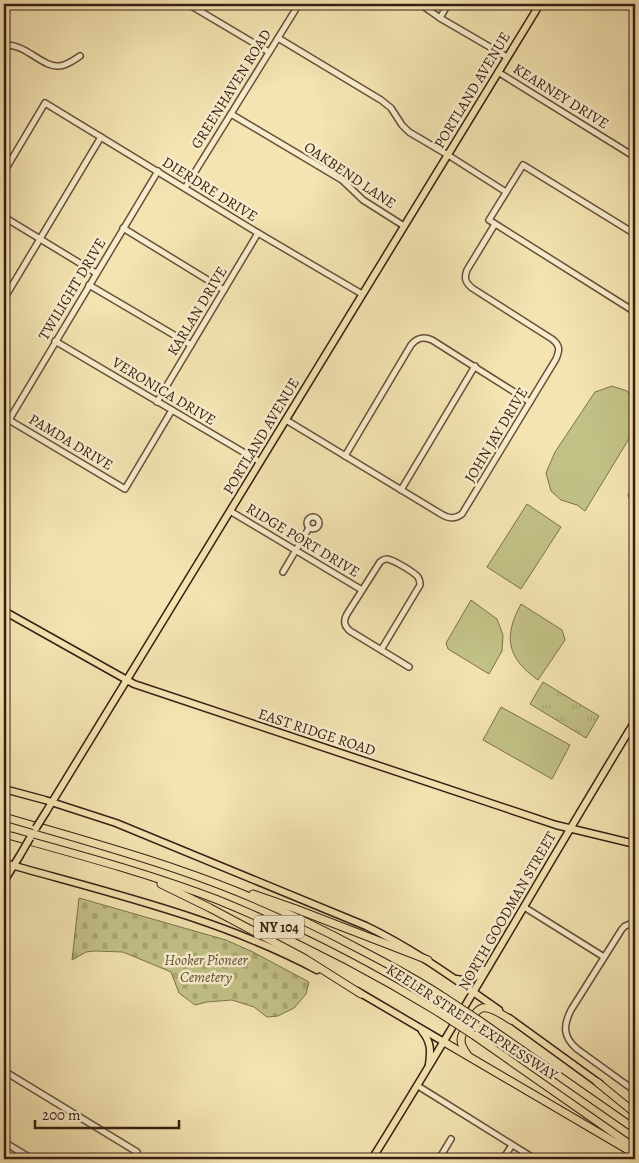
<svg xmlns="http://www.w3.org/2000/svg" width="639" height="1163" font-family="Alegreya,serif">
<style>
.cemetery{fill:url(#cemetery-stones);stroke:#7d704d}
.park{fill:url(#park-tufts);stroke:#7d704d}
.pitch{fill:#c2c287;stroke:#7d704d}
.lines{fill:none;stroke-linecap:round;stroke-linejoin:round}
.minor-casing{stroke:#674f3a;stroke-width:8}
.major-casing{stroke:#381d13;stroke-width:9}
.highway-casing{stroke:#381d13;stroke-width:9}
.minor{stroke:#f7edcc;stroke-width:5}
.major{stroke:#f3e4b1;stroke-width:6}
.highway{stroke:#f3e4b1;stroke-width:7}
.major-bridge-casing{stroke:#381d13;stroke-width:9;stroke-linecap:butt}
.highway-bridge-casing{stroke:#381d13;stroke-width:9;stroke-linecap:butt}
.major-bridge{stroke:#f3e4b1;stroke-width:6}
.highway-bridge{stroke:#f3e4b1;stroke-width:7}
.labels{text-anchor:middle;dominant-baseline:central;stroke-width:5;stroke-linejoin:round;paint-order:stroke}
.shield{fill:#f7edcc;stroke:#715b4a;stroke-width:1}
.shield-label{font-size:14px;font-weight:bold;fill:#381d13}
.street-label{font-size:15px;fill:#381d13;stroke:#f7edcc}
.park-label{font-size:15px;font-style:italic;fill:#614f36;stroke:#f7edcc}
</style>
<defs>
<pattern id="cemetery-stones" width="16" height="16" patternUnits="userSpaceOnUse" patternTransform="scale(1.25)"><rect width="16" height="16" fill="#c2c287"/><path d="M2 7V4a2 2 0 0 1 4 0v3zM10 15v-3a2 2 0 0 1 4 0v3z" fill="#a7a674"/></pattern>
<pattern id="park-tufts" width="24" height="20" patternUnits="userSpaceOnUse" patternTransform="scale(1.25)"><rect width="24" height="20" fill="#c2c287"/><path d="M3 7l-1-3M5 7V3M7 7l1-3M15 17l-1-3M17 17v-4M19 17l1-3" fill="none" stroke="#a7a674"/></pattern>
</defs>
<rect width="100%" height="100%" fill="#f3e4b1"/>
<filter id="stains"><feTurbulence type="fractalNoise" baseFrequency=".004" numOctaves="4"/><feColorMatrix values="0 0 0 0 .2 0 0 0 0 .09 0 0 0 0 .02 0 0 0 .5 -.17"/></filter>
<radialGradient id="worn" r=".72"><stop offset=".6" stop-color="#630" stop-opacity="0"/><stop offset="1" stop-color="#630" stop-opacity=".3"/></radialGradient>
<path class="cemetery" d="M79,898L226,940L253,952L309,982L306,994L294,1008L278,1016L267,1017L254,1007L232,1000L207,1002L195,1005L179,993L171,972L123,952L95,951L86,952L72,960Z"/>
<path class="park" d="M543,682L599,716L586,738L530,704Z"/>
<g class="pitch">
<path d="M612,386L627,391L635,400V429L585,511L577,505L561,500L551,491L546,473L555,452L595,392Z"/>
<path d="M635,482V505L630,501L628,495Z"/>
<path d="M527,504L561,527L521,589L487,567Z"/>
<path d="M471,600L497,619L503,635L502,651L489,674L448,649L446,643Z"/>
<path d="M521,604L562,630L565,640L538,680C507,658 503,637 521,604Z"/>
<path d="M501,707L570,745L552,779L483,740Z"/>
</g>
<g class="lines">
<g class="minor-casing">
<g id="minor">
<path d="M188,4L269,52"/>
<path d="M420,4L440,18L507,57"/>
<path d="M440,18L448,4"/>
<path d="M278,38L381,100L391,108L402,125L409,132L448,155L506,192"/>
<path d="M4,45C25,43 43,68 59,66C66,66 74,60 80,56"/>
<path d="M498,72L635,157"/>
<path d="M231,114L342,180L363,200L404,226"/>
<path d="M4,172L45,103L258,233L362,294"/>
<path d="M185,188L299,4"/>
<path d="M4,217L96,273"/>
<path d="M123,228L224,290"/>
<path d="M635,234L523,165L489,220L635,312"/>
<path d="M89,285L191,345"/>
<path d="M4,299L101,137"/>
<path d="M55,341L260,462"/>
<path d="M157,402L258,233"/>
<path d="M4,417L125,489L172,410"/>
<path d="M9,420L158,171"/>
<path d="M286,420L441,514C448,518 454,520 462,514L556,359C560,350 560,345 552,339L472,288C465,282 464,278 467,270L495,224"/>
<path d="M345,456L411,345C417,338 423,336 432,340L530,402"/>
<path d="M401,490L475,366"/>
<path d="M230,511L362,590"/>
<circle cx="313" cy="523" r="6"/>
<path d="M283,572L309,528"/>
<path d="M381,650L420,585C420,581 420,580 418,577C414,572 392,559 387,559C383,559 383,560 380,562L347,614C343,621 344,626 350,631L409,667"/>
<path d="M524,907L604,957"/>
<path d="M635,922L625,926L622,929L571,1010C563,1026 563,1037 577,1049L635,1091"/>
<path d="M4,1071L137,1152"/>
<path d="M418,1086L535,1159"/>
<path d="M4,1142L32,1159"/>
<path d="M439,1159L451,1139"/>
<path d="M503,1159L512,1145"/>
</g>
</g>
<g class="major-casing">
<g id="major">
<path d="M4,611L134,684L556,825L635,844"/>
<path d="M4,789L45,800L116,823L366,926C414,949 456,980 499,1010"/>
<path d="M46,812L540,4"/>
<path d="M4,863C110,893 219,918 317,970"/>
<path d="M4,881L19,857"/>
<path d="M457,979C469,982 475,978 484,970"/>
<path d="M357,991L444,1042"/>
<path d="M509,1018L600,1084"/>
<path d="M422,1031C431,1042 431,1051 429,1064"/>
<path d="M372,1159C462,1015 546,867 635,721"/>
</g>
</g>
<g class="highway-casing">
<g id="highway">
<path d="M4,817C62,834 121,850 179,870C241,891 301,918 359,949C388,964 418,980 445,998"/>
<path d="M4,834C76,854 148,873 218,900C294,931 368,969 438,1012"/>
<path d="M161,884L210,908L304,958L361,994"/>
<path d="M253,894L296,909L428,960"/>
<path d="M480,1021L635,1129"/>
<path d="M472,1034L635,1148"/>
<path d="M444,1042L635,1154"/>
<path d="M467,1054C464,1050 461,1046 461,1040C461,1033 475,1010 482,1008C490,1006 505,1016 511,1020"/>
<path d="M597,1082L635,1113"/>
</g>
</g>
<use href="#minor" class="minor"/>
<use href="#major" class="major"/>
<use href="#highway" class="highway"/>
<g class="major-bridge-casing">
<g id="major-bridge">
<path d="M36,828L46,812"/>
<path d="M19,857L30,838"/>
</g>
</g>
<g class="highway-bridge-casing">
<g id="highway-bridge">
<path d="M445,998L480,1021"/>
<path d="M438,1012L472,1034"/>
</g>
</g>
<use href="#major-bridge" class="major-bridge"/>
<use href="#highway-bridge" class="highway-bridge"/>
</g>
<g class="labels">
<rect class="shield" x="254" y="915.5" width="50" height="23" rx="4"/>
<g class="shield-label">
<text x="279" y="927">NY 104</text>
</g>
<g class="street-label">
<text transform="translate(231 89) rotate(-58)">GREENHAVEN ROAD</text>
<text transform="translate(472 90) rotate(-59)">PORTLAND AVENUE</text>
<text transform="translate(561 96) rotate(32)">KEARNEY DRIVE</text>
<text transform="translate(350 175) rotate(34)">OAKBEND LANE</text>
<text transform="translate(210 189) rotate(32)">DIERDRE DRIVE</text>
<text transform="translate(72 289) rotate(-59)">TWILIGHT DRIVE</text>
<text transform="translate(197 311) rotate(-59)">KARLAN DRIVE</text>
<text transform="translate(164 391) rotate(31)">VERONICA DRIVE</text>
<text transform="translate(496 435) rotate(-59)">JOHN JAY DRIVE</text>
<text transform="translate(261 436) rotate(-59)">PORTLAND AVENUE</text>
<text transform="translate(71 442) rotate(31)">PAMDA DRIVE</text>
<text transform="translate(303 540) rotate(31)">RIDGE PORT DRIVE</text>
<text transform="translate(317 732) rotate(18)">EAST RIDGE ROAD</text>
<text transform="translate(507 911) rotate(-60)">NORTH GOODMAN STREET</text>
<text transform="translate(472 1022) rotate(33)">KEELER STREET EXPRESSWAY</text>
</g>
<g class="park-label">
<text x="206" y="960">Hooker Pioneer<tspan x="206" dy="17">Cemetery</tspan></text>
</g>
</g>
<rect width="639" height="1163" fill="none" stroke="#f3e4b1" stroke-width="20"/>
<rect x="5" y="5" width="629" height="1153" fill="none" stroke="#381d13" stroke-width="2.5"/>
<rect x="10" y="10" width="619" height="1143" fill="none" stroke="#381d13"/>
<path d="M35 1120v8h144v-8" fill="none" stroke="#381d13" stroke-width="2.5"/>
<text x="42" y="1120" font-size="15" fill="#381d13" stroke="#f7edcc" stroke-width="4" paint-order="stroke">200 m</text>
<rect width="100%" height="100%" filter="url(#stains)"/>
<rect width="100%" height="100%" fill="url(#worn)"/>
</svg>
